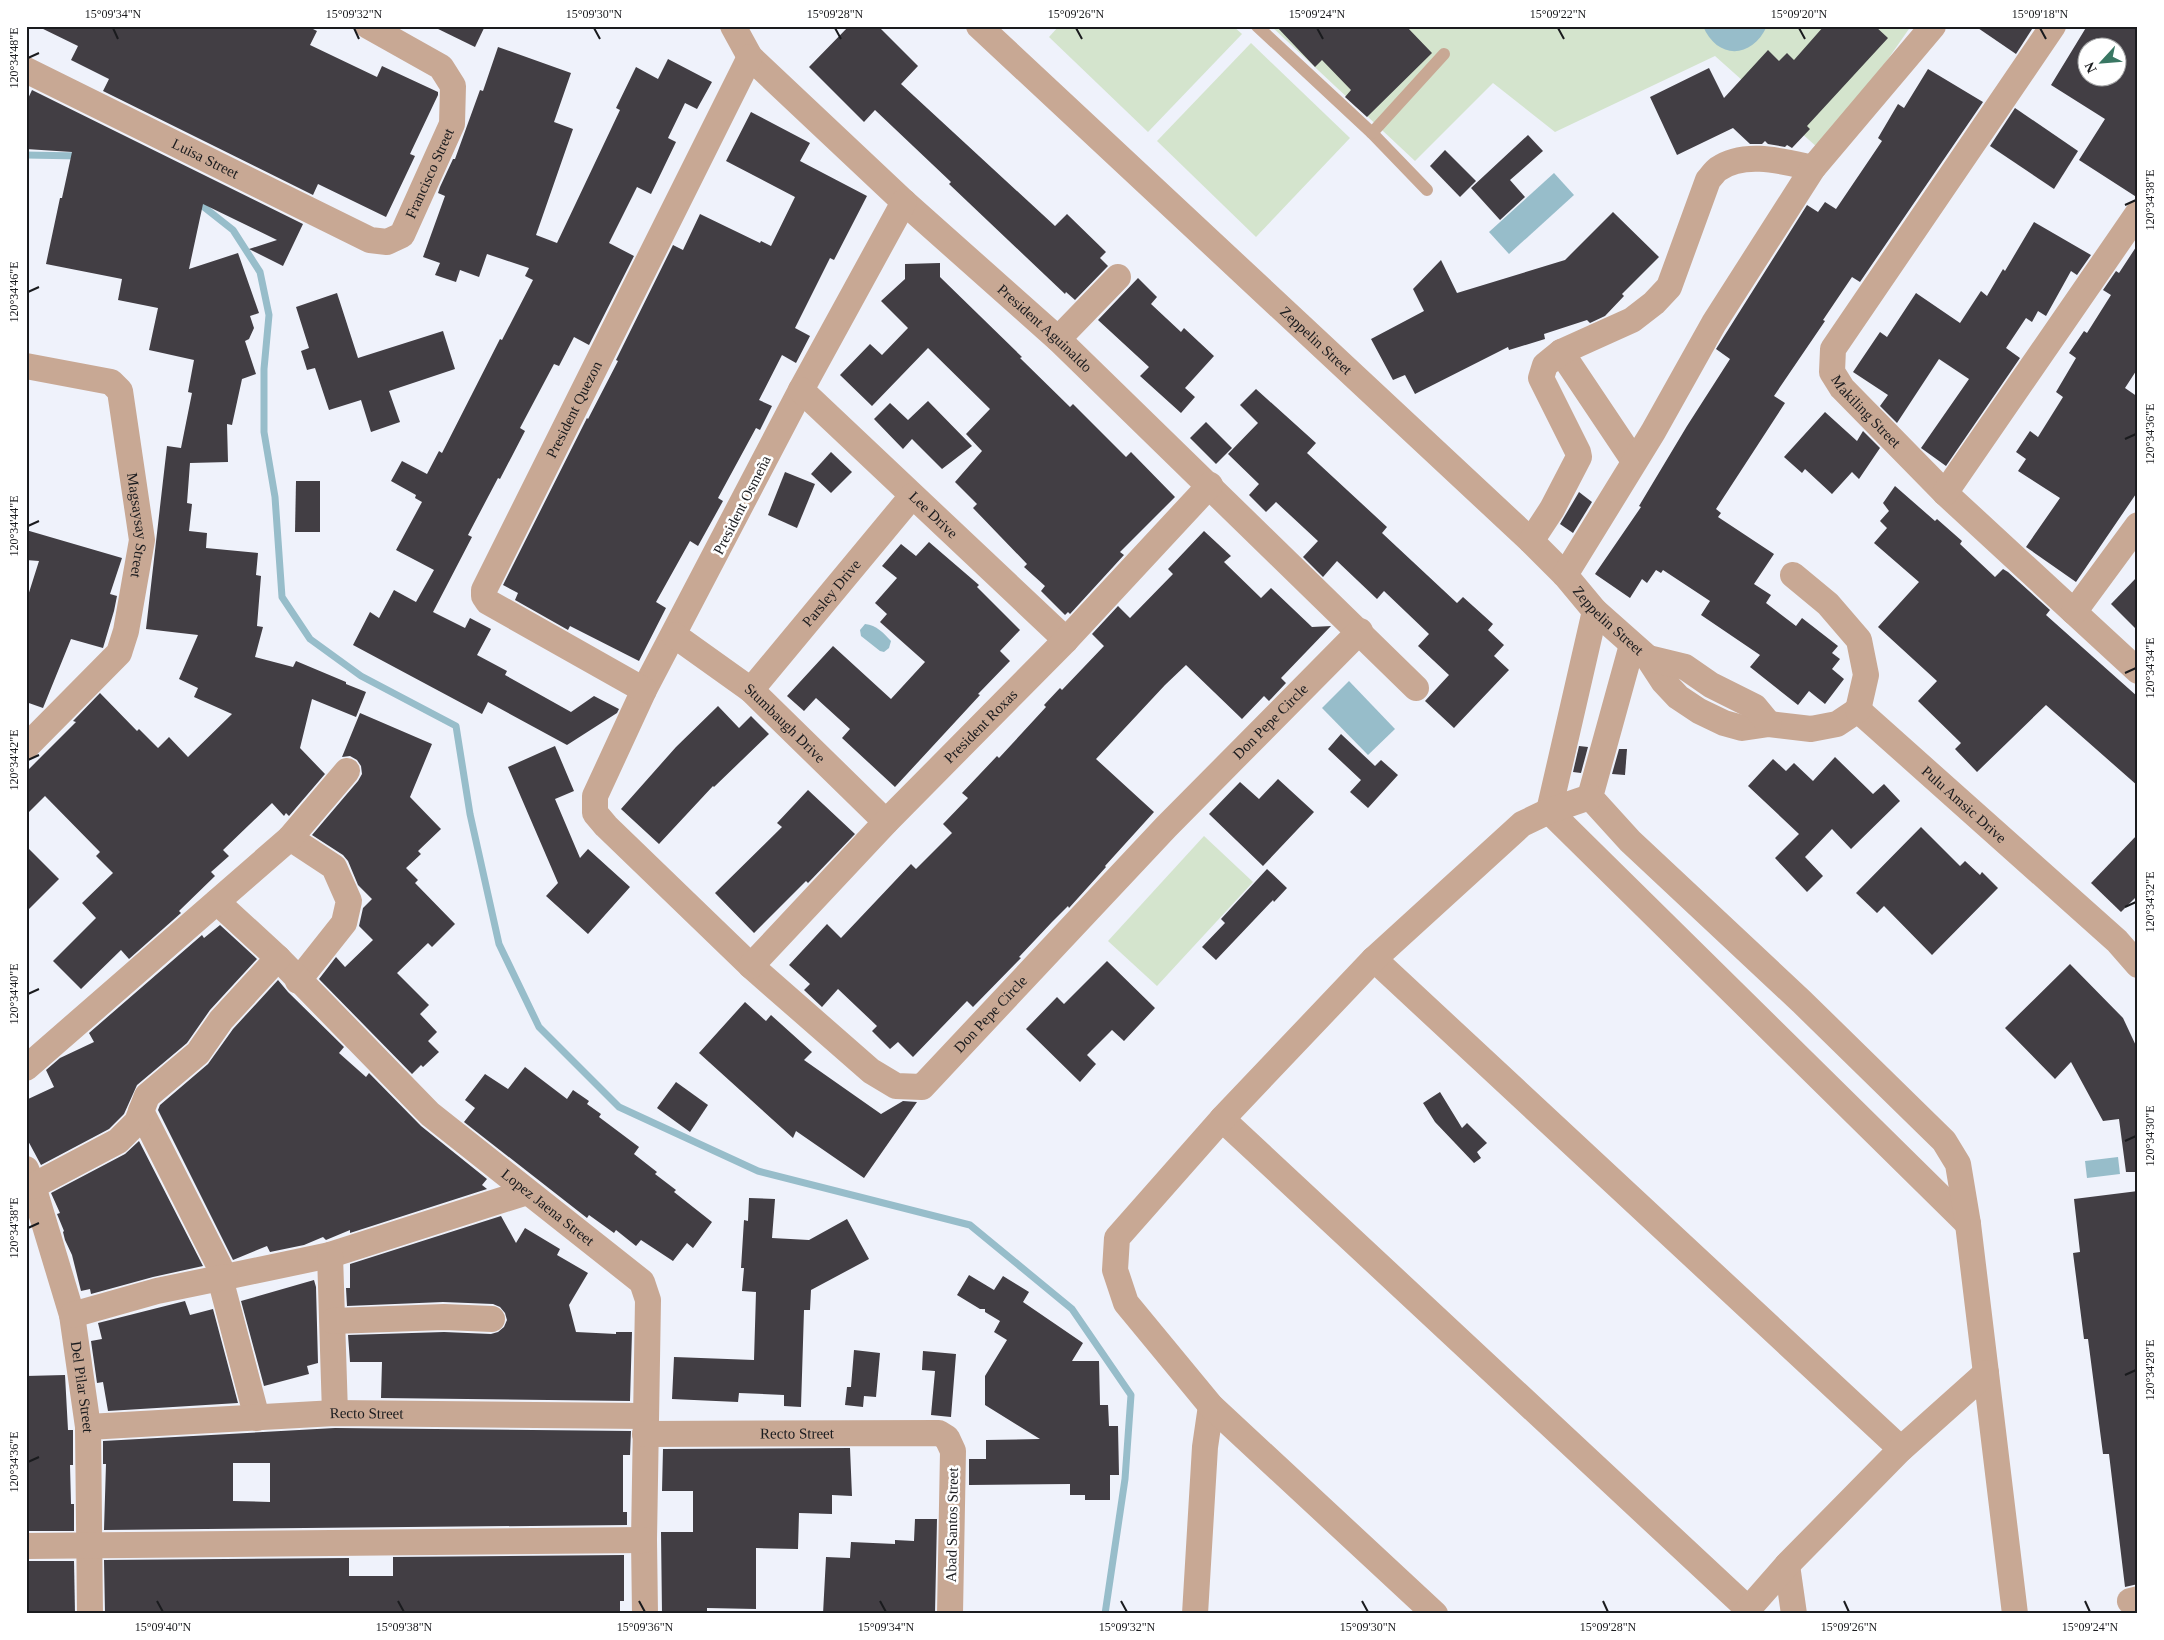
<svg xmlns="http://www.w3.org/2000/svg" width="2164" height="1640" font-family="'Times New Roman',serif">
<style>
.green{fill:#d4e4cd}
.water{fill:#97bdca}
.lines{fill:none;stroke-linecap:round;stroke-linejoin:round}
.stream{stroke:#97bdca;stroke-width:7}
.building{fill:#423e44;fill-rule:evenodd}
.lane{stroke:#c8a894;stroke-width:12}
.street{stroke:#c8a894;stroke-width:26}
.ticks{fill:none;stroke:#1a1b1e;stroke-width:2}
.labels{text-anchor:middle;dominant-baseline:central;stroke-width:5;stroke-linejoin:round;paint-order:stroke}
.street-label{font-size:15px;fill:#1a1b1e;stroke:#fff}
.neatline{fill:none;stroke:#1a1b1e;stroke-width:2}
.ticks-label{font-size:12px;text-anchor:middle;fill:#1a1b1e}
</style>
<rect width="100%" height="100%" fill="#eff2fb"/>
<g class="green">
<path d="M1059,26H1233L1242,34L1148,132L1049,37Z"/>
<path d="M1271,26H1911L1879,72L1818,148L1715,56L1555,132L1493,83L1415,161Z"/>
<path d="M1251,43L1350,138L1256,237L1157,141Z"/>
<path d="M1204,836L1253,882L1157,986L1108,941Z"/>
</g>
<g class="water">
<path d="M1703,26H1767C1752,59 1717,60 1703,26Z"/>
<path d="M1554,173L1574,195L1509,254L1489,232Z"/>
<path d="M865,624C877,625 883,633 891,641L889,648L884,652L880,651L861,636L860,630Z"/>
<path d="M1349,681L1395,729L1368,755L1322,708Z"/>
<path d="M2118,1157L2120,1174L2087,1178L2085,1161Z"/>
</g>
<g class="lines">
<g class="stream">
<path d="M26,155L80,156"/>
<path d="M195,200L233,230L260,272L269,315L264,369V432L275,497L282,597L310,639L361,676L456,726L470,814L499,944L539,1027L619,1107L758,1171L970,1225L1072,1309L1131,1395L1125,1479L1105,1614"/>
</g>
</g>
<g class="building">
<path d="M37,26H307L317,31L310,45L377,77L382,66L438,92V95L410,154L415,156L386,217L318,184L313,195L103,91L109,79L71,60L78,46Z"/>
<path d="M432,26H485L475,47Z"/>
<path d="M849,26H878L918,66L901,84L1055,226L1067,214L1106,252L1100,258L1108,266L1075,300L1066,292L1065,294L949,184L951,182L875,110L864,122L809,67Z"/>
<path d="M1276,26H1406L1432,53L1367,117L1345,97L1351,90L1322,60L1315,67Z"/>
<path d="M1824,26H1875L1888,38L1807,126L1810,129L1792,148L1787,145L1785,147L1768,144L1765,141L1762,144H1750L1733,128L1677,155L1650,97L1709,68L1724,98L1768,50L1779,61L1787,53L1794,60Z"/>
<path d="M1975,26H2034L2016,54Z"/>
<path d="M2087,26H2138V198L2079,160L2105,119L2051,85ZM2086,48H2116V78H2086Z"/>
<path d="M498,47L571,73L554,122L573,129L536,235L557,243L620,110L616,108L636,67L658,79L668,59L712,82L697,109L685,103L668,138L676,142L651,194L637,187L609,243L634,256L589,345L574,337L559,366L554,364L520,428L525,431L500,479L498,478L468,535L472,537L433,612L465,628L470,618L491,629L477,655L507,671L505,675L571,712L594,696L619,709L617,713L567,745L488,702L482,714L353,645L370,612L379,618L394,590L416,602L434,570L396,550L422,502L415,498L416,495L391,481L402,461L427,474L439,451L442,453L500,339L502,340L533,280L525,276L529,268L487,254L479,277L460,270L456,282L435,275L440,263L423,257L445,196L438,193L440,187L453,159H455L480,90L483,91Z"/>
<path d="M1928,69L1983,102L1860,282L1852,277L1823,320L1825,321L1774,396L1785,403L1716,509L1721,513L1718,517L1774,554L1754,584L1771,595L1766,603L1796,626L1802,618L1838,646L1832,653L1840,659L1832,669L1844,679L1825,704L1809,691L1798,705L1750,667L1760,655L1701,615L1710,601L1663,570L1661,573L1656,570L1647,583L1642,579L1630,598L1595,574L1641,507L1639,506L1687,426L1730,359L1716,349L1807,205L1818,212L1825,202L1836,209L1882,141L1878,138L1898,104L1904,108Z"/>
<path d="M32,90L303,224L283,266L249,249L277,240L203,204L189,269L238,253L259,313L250,316L254,328L249,339L245,341L256,374L242,379L232,425L227,424L228,462L190,463L187,503L192,504L189,531L207,533L206,548L258,553L256,575L261,576L257,626L263,627L255,657L293,667L296,661L346,682V684L366,692L356,717L312,699L300,748L325,774L289,816L286,813L284,816L272,803L223,850L229,856L211,872L215,876L179,911L181,913L129,959L121,950L81,989L53,961L96,918L82,903L113,873L96,856L100,852L45,796L26,815V772L76,722L73,721L100,693L137,731L139,729L158,748L169,737L188,757L232,714L194,697L198,688L179,679L198,635L146,629L167,446L181,448L192,393L188,392L194,360L149,350L158,308L118,300L122,279L46,264L60,198H62L72,152L26,149V103Z"/>
<path d="M2015,108L2078,151L2054,189L1990,146Z"/>
<path d="M751,112L810,143L800,161L867,196L834,260L830,258L795,328L810,336L796,363L782,355L759,400L772,406L760,430L756,428L718,498L723,501L698,546L690,541L656,602L666,608L639,661L570,626L568,630L515,600L518,593L503,585L587,418L588,419L618,361L616,360L673,245L683,250L700,214L760,243L761,241L771,246L795,197L726,161Z"/>
<path d="M1528,135L1543,151L1510,180L1525,197L1500,220L1471,188Z"/>
<path d="M1445,150L1476,181L1460,197L1430,166Z"/>
<path d="M1613,212L1659,257L1622,294L1624,296L1605,316L1590,323L1587,320L1544,334L1545,339L1509,350L1508,347L1415,394L1405,375L1393,380L1371,339L1424,311L1413,289L1441,260L1457,293L1565,260Z"/>
<path d="M2034,222L2091,255L2077,275L2071,271L2046,316L2038,311L2032,322L2026,318L2006,348L2020,358L1946,466L1921,448L1969,379L1939,359L1897,423L1880,406L1888,395L1853,372L1880,332L1887,337L1916,293L1960,323L1981,291L1987,296L2003,269L2005,271Z"/>
<path d="M2138,244V368L2125,388L2138,397V491L2076,582L2026,547L2060,498L2018,471L2026,459L2016,452L2030,431L2038,437L2063,397L2056,392L2076,358L2069,353L2084,331L2087,333L2111,295L2103,290L2116,271L2119,273Z"/>
<path d="M940,263V277L1022,357L1020,358L1070,407L1073,404L1126,457L1131,452L1175,497L1120,552L1124,555L1070,614L1068,612L1065,615L1041,591L1045,586L1024,567L1027,564L973,508L977,504L955,482L982,451L966,434L990,409L928,348L872,406L840,375L870,344L882,355L908,328L881,301L905,279V264Z"/>
<path d="M1138,278L1157,297L1151,304L1181,332L1184,328L1214,356L1185,388L1195,397L1181,413L1140,376L1149,367L1098,320Z"/>
<path d="M337,293L358,358L443,331L455,369L389,391L400,422L371,432L361,400L329,410L315,368L307,370L301,351L309,348L296,307Z"/>
<path d="M1256,389L1316,443L1307,453L1387,527L1382,533L1457,603L1463,597L1493,624L1488,630L1504,645L1494,656L1509,670L1454,728L1425,701L1449,675L1418,646L1429,634L1384,591L1377,599L1337,561L1323,577L1303,557L1318,541L1276,502L1266,512L1249,495L1259,484L1228,454L1258,423L1240,405Z"/>
<path d="M928,401L972,446L942,469L912,439L903,449L874,419L890,403L908,420Z"/>
<path d="M1825,412L1857,441L1863,431L1880,448L1859,479L1852,472L1832,494L1805,469L1802,473L1784,457Z"/>
<path d="M1206,422L1232,448L1216,464L1190,438Z"/>
<path d="M831,452L852,472L831,493L811,474Z"/>
<path d="M785,472L815,484L797,528L768,515Z"/>
<path d="M296,481H320V532H295Z"/>
<path d="M1895,486L1935,521L1937,519L1962,541L1960,544L1995,577L2003,569L2008,572L2050,610L2046,615L2138,697V786L2046,705L1977,772L1955,749L1961,743L1918,701L1937,681L1878,627L1919,582L1874,543L1887,528L1880,521L1889,511L1883,503Z"/>
<path d="M1579,492L1592,502L1573,533L1560,524Z"/>
<path d="M26,530L122,558L110,594L117,596L114,611L103,648L71,639L43,708L26,702V602L39,561L26,560Z"/>
<path d="M1204,531L1231,556L1224,562L1261,598L1271,588L1312,627L1331,626L1281,678L1286,683L1269,701L1264,696L1242,719L1186,665L1165,685L1096,759L1154,812L1105,866L1106,867L1069,908L1068,906L1052,922L1019,957L1021,958L973,1007L967,1001L913,1057L898,1042L890,1049L872,1031L877,1026L838,989L822,1007L804,990L810,984L789,965L827,924L841,938L911,864L916,869L952,833L943,824L968,798L962,793L997,756L999,758L1046,707L1044,705L1060,688L1062,690L1104,646L1092,634L1118,606L1130,618L1173,574L1168,569Z"/>
<path d="M929,542L979,585L977,587L1020,630L1000,651L1010,661L978,694L980,695L895,787L842,738L850,729L816,698L804,711L787,696L833,646L891,699L925,662L880,622L887,614L875,603L897,578L882,566L901,544L916,556Z"/>
<path d="M2138,576V631L2111,604Z"/>
<path d="M718,706L739,728L751,716L769,734L714,787L713,786L659,844L621,809L676,747Z"/>
<path d="M360,713L432,744L410,797L441,829L418,851L421,854L406,868L418,880L415,883L455,924L432,947L428,943L397,973L429,1005L420,1014L437,1032L428,1041L439,1052L423,1067L421,1065L412,1074L319,979L336,957L345,967L373,940L359,926L363,908L372,899L358,885L348,861L343,855L312,835L358,781L362,774L361,766L357,760L350,756L342,757Z"/>
<path d="M1341,734L1375,766L1381,760L1398,775L1368,808L1350,792L1361,780L1328,749Z"/>
<path d="M555,746L574,791L555,799L580,858L588,849L630,887L588,934L546,896L558,883L508,767Z"/>
<path d="M1579,746L1588,747L1581,773L1573,772Z"/>
<path d="M1619,749H1627L1625,775L1612,774Z"/>
<path d="M1835,757L1873,794L1884,784L1900,801L1851,849L1832,829L1805,857L1823,876L1807,892L1775,858L1799,834L1748,786L1773,759L1786,771L1794,763L1813,781Z"/>
<path d="M1278,779L1314,812L1263,866L1209,814L1240,782L1259,799Z"/>
<path d="M808,790L855,834L808,883L806,881L754,933L715,893L782,827L777,823Z"/>
<path d="M1921,827L1960,866L1965,861L1980,875L1982,872L1998,888L1932,955L1884,906L1877,913L1856,893Z"/>
<path d="M2138,834V895L2121,912L2091,883Z"/>
<path d="M26,846L59,879L26,912Z"/>
<path d="M1267,869L1287,888L1274,902L1273,900L1216,960L1202,947L1225,923L1221,919Z"/>
<path d="M220,925L257,959L210,1010L187,1043L137,1085L124,1114L109,1129L41,1165L26,1137V1100L54,1087L46,1070L60,1058L94,1042L89,1033L202,935L204,938Z"/>
<path d="M1107,961L1155,1008L1124,1041L1112,1030L1087,1055L1096,1064L1080,1082L1026,1029L1057,997L1064,1004Z"/>
<path d="M2070,964L2123,1018L2138,1050V1172H2126L2119,1119L2103,1121L2071,1062L2055,1079L2005,1028Z"/>
<path d="M278,980L288,992L344,1047L339,1053L366,1077L369,1073L421,1126L487,1179L482,1185L487,1189L350,1233V1230L326,1240L323,1237L304,1245L270,1252L267,1246L233,1260L158,1110L160,1105L208,1064L233,1029Z"/>
<path d="M745,1002L766,1021L771,1015L812,1052L804,1060L881,1114L903,1101L917,1102L864,1178L796,1131L793,1138L699,1053Z"/>
<path d="M525,1067L567,1099L573,1090L589,1101L587,1104L601,1114L599,1117L639,1147L634,1154L657,1172L655,1174L676,1190L674,1192L712,1222L693,1248L687,1243L673,1261L641,1240L636,1246L616,1230L614,1233L589,1215L587,1218L464,1122L475,1108L465,1100L485,1074L508,1089Z"/>
<path d="M676,1082L708,1105L690,1132L657,1108Z"/>
<path d="M1440,1092L1462,1128L1467,1123L1487,1143L1477,1152L1481,1158L1474,1163L1435,1122L1423,1103Z"/>
<path d="M139,1141L203,1266L153,1277L91,1294L90,1289L81,1291L72,1255L65,1240L63,1232L64,1231L57,1214L60,1213L51,1193L125,1154Z"/>
<path d="M2138,1191V1584L2125,1587L2109,1454H2103L2088,1339H2084L2073,1253L2080,1252L2074,1199Z"/>
<path d="M749,1198L775,1199L772,1238L809,1240L847,1219L869,1259L811,1290L810,1310H804L801,1407L784,1406V1395L739,1393L738,1402L672,1399L674,1357L754,1360L756,1292L742,1291L744,1268H741L744,1220L748,1221Z"/>
<path d="M501,1216L516,1243L525,1228L560,1249L557,1255L588,1273L569,1305L576,1332L616,1334V1332H632L630,1401L381,1398L382,1362H350L348,1335L444,1332L491,1334L498,1332L504,1327L507,1320L505,1313L500,1307L493,1304L443,1302L347,1306L346,1288H350V1264Z"/>
<path d="M969,1275L994,1290L1003,1276L1029,1292L1023,1302L1083,1343L1072,1361H1099L1100,1405H1108L1109,1426H1118L1119,1475H1110V1500H1085V1495H1070V1484L969,1485V1459H986V1440L1040,1439L985,1405V1376L1007,1340L994,1332L1000,1321L985,1312V1309H980L957,1295Z"/>
<path d="M314,1280L316,1287L318,1363L307,1366L309,1374L264,1386L241,1301Z"/>
<path d="M185,1301L190,1315L213,1309L238,1403L108,1411L103,1382L97,1383L91,1341L102,1339L98,1323Z"/>
<path d="M854,1350L880,1353L876,1397L864,1396L863,1407L845,1405L847,1387H851Z"/>
<path d="M923,1351L956,1354L951,1417L931,1415L935,1371L922,1370Z"/>
<path d="M65,1375L68,1430H73V1465H70L71,1504H74V1531H26V1376Z"/>
<path d="M335,1428L631,1431L630,1455H623V1512H627V1525L104,1530L106,1464H103V1441ZM233,1463H270V1502L233,1501Z"/>
<path d="M850,1448L852,1496L832,1495V1514L799,1513L798,1549L756,1548V1609L707,1608V1614H662L661,1532H693V1491H662L663,1449Z"/>
<path d="M915,1519H937L935,1614H823L826,1557L850,1558L851,1542L895,1544V1540L914,1541Z"/>
<path d="M624,1555V1601H620V1614H105L104,1560L349,1558V1576H393V1557Z"/>
<path d="M26,1561H74L75,1614H26Z"/>
</g>
<g class="lines">
<g class="lane">
<path d="M1257,26L1372,133L1427,190"/>
<path d="M1372,133L1444,54"/>
</g>
<g class="street">
<path id="s1" d="M733,26L750,57L904,202L1058,339L1416,688"/>
<path id="s2" d="M979,26L1531,541L1565,575L1595,611L1648,658L1663,681L1678,697L1699,711L1724,723L1742,728L1769,724L1811,729L1837,724L1858,710L2117,941L2138,965"/>
<path id="s3" d="M2053,26L1833,349L1832,372L1842,388L1945,493L2138,671"/>
<path id="s4" d="M26,70L370,240L387,242L402,235L452,124L453,86L441,67L368,26"/>
<path id="s5" d="M904,202L801,390L644,690L595,796V813L606,826L751,966L871,1071L896,1086L922,1087L1166,827L1360,631"/>
<path d="M1058,339L1118,277"/>
<path d="M1561,352L1634,461"/>
<path id="s6" d="M26,366L111,382L120,391L142,540L126,631L119,653L26,747"/>
<path id="s7" d="M801,390L1066,640"/>
<path d="M1945,493L2138,213"/>
<path d="M1531,541L1552,509L1579,457L1578,452L1541,378L1545,365L1561,352L1632,320L1654,303L1669,287L1708,180C1711,177 1714,172 1718,169C1745,150 1785,162 1813,168"/>
<path d="M1565,575L1653,432L1714,323L1813,168L1933,26"/>
<path d="M1793,575L1828,604L1859,640L1866,675L1858,710"/>
<path d="M1595,611L1549,811L1968,1224"/>
<path d="M2074,612L2138,525"/>
<path id="s8" d="M674,635L751,690L886,822"/>
<path d="M1632,645L1590,797L1630,841L1802,1002L1944,1141L1958,1164L1968,1224L2015,1614"/>
<path d="M1648,658L1685,667L1711,685L1755,707L1769,724"/>
<path id="s9" d="M644,690L488,602L484,596V590L750,57"/>
<path id="s10" d="M751,690L912,496"/>
<path d="M290,838L334,867L349,901L344,923L298,981"/>
<path id="s11" d="M217,902L278,958L430,1114L642,1282L648,1300L644,1540L645,1614"/>
<path d="M1374,959L1901,1449"/>
<path id="s12" d="M751,966L886,822L1066,640L1210,485"/>
<path d="M26,1068L290,838L347,771"/>
<path d="M141,1111L225,1277L330,1255L527,1192"/>
<path d="M1222,1119L1748,1609"/>
<path id="s13" d="M26,1169L33,1186L72,1315L88,1427L90,1614"/>
<path d="M33,1186L118,1141L137,1122L147,1096L198,1053L221,1020L278,958"/>
<path d="M330,1255L335,1413"/>
<path d="M220,1278L257,1418"/>
<path d="M72,1315L157,1291L225,1277"/>
<path d="M333,1321L444,1317L492,1319"/>
<path id="s14" d="M88,1427L335,1413L645,1416"/>
<path id="s15" d="M645,1434L939,1433L947,1438L953,1451L950,1614"/>
<path d="M26,1546L644,1540"/>
<path d="M1787,1565L1794,1614"/>
<path d="M2130,1601L2138,1599"/>
<path d="M1195,1614L1205,1447L1211,1406"/>
<path d="M1435,1614L1211,1406L1126,1303L1115,1270L1117,1238L1222,1119L1374,959L1522,824L1549,811L1590,797"/>
<path d="M1744,1614L1787,1565L1901,1449L1986,1373"/>
</g>
</g>
<path class="ticks" d="M113,28L118,39M354,28L359,39M594,28L600,39M835,28L841,39M1076,28L1082,39M1317,28L1323,39M1558,28L1564,39M1799,28L1805,39M2040,28L2046,39M28,58L39,53M2125,205L2136,200M28,292L39,287M2125,439L2136,434M28,526L39,521M2125,673L2136,668M28,760L39,755M2125,907L2136,902M28,994L39,989M2125,1141L2136,1136M28,1228L39,1223M2125,1375L2136,1370M28,1462L39,1457M157,1601L163,1612M398,1601L404,1612M639,1601L645,1612M880,1601L886,1612M1121,1601L1127,1612M1362,1601L1368,1612M1603,1601L1608,1612M1844,1601L1849,1612M2085,1601L2090,1612"/>
<g class="labels">
<g class="street-label">
<text stroke="none"><textPath href="#s4" startOffset="200">Luisa Street</textPath></text>
<text stroke="none"><textPath href="#s4" startOffset="485">Francisco Street</textPath></text>
<text stroke="none"><textPath href="#s1" startOffset="436">President Aguinaldo</textPath></text>
<text stroke="none"><textPath href="#s2" startOffset="461">Zeppelin Street</textPath></text>
<text stroke="none"><textPath href="#s9" startOffset="394">President Quezon</textPath></text>
<text stroke="none"><textPath href="#s3" startOffset="466">Makiling Street</textPath></text>
<text transform="translate(742 505) rotate(-63)">President Osmeña</text>
<text stroke="none"><textPath href="#s7" startOffset="182">Lee Drive</textPath></text>
<text stroke="none"><textPath href="#s6" startOffset="235">Magsaysay Street</textPath></text>
<text stroke="none"><textPath href="#s10" startOffset="126">Parsley Drive</textPath></text>
<text stroke="none"><textPath href="#s2" startOffset="866">Zeppelin Street</textPath></text>
<text stroke="none"><textPath href="#s5" startOffset="1625">Don Pepe Circle</textPath></text>
<text stroke="none"><textPath href="#s8" startOffset="142">Stumbaugh Drive</textPath></text>
<text stroke="none"><textPath href="#s12" startOffset="332">President Roxas</textPath></text>
<text stroke="none"><textPath href="#s2" startOffset="1305">Pulu Amsic Drive</textPath></text>
<text stroke="none"><textPath href="#s5" startOffset="1220">Don Pepe Circle</textPath></text>
<text stroke="none"><textPath href="#s11" startOffset="451">Lopez Jaena Street</textPath></text>
<text stroke="none"><textPath href="#s13" startOffset="226">Del Pilar Street</textPath></text>
<text stroke="none"><textPath href="#s14" startOffset="279">Recto Street</textPath></text>
<text stroke="none"><textPath href="#s15" startOffset="152">Recto Street</textPath></text>
<text transform="translate(952 1525) rotate(-89)">Abad Santos Street</text>
</g>
</g>
<rect width="2164" height="1640" fill="none" stroke="#ffffff" stroke-width="55"/>
<g transform="translate(2102 62) rotate(244)"><circle r="24" fill="#ffffff" stroke="#a3a4a5"/>
<path d="M0-4L9 19L0 12L-9 19Z" fill="#397763"/>
<text y="-8" font-size="14" font-weight="bold" text-anchor="middle" fill="#1a1b1e">N</text>
</g>
<rect x="28" y="28" width="2108" height="1584" class="neatline"/>
<g class="ticks-label">
<text x="113" y="18">15°09'34"N</text>
<text x="354" y="18">15°09'32"N</text>
<text x="594" y="18">15°09'30"N</text>
<text x="835" y="18">15°09'28"N</text>
<text x="1076" y="18">15°09'26"N</text>
<text x="1317" y="18">15°09'24"N</text>
<text x="1558" y="18">15°09'22"N</text>
<text x="1799" y="18">15°09'20"N</text>
<text x="2040" y="18">15°09'18"N</text>
<text transform="translate(14 58) rotate(-90)" y="4">120°34'48"E</text>
<text transform="translate(2150 200) rotate(-90)" y="4">120°34'38"E</text>
<text transform="translate(14 292) rotate(-90)" y="4">120°34'46"E</text>
<text transform="translate(2150 434) rotate(-90)" y="4">120°34'36"E</text>
<text transform="translate(14 526) rotate(-90)" y="4">120°34'44"E</text>
<text transform="translate(2150 668) rotate(-90)" y="4">120°34'34"E</text>
<text transform="translate(14 760) rotate(-90)" y="4">120°34'42"E</text>
<text transform="translate(2150 902) rotate(-90)" y="4">120°34'32"E</text>
<text transform="translate(14 994) rotate(-90)" y="4">120°34'40"E</text>
<text transform="translate(2150 1136) rotate(-90)" y="4">120°34'30"E</text>
<text transform="translate(14 1228) rotate(-90)" y="4">120°34'38"E</text>
<text transform="translate(2150 1370) rotate(-90)" y="4">120°34'28"E</text>
<text transform="translate(14 1462) rotate(-90)" y="4">120°34'36"E</text>
<text x="163" y="1631">15°09'40"N</text>
<text x="404" y="1631">15°09'38"N</text>
<text x="645" y="1631">15°09'36"N</text>
<text x="886" y="1631">15°09'34"N</text>
<text x="1127" y="1631">15°09'32"N</text>
<text x="1368" y="1631">15°09'30"N</text>
<text x="1608" y="1631">15°09'28"N</text>
<text x="1849" y="1631">15°09'26"N</text>
<text x="2090" y="1631">15°09'24"N</text>
</g>
</svg>
